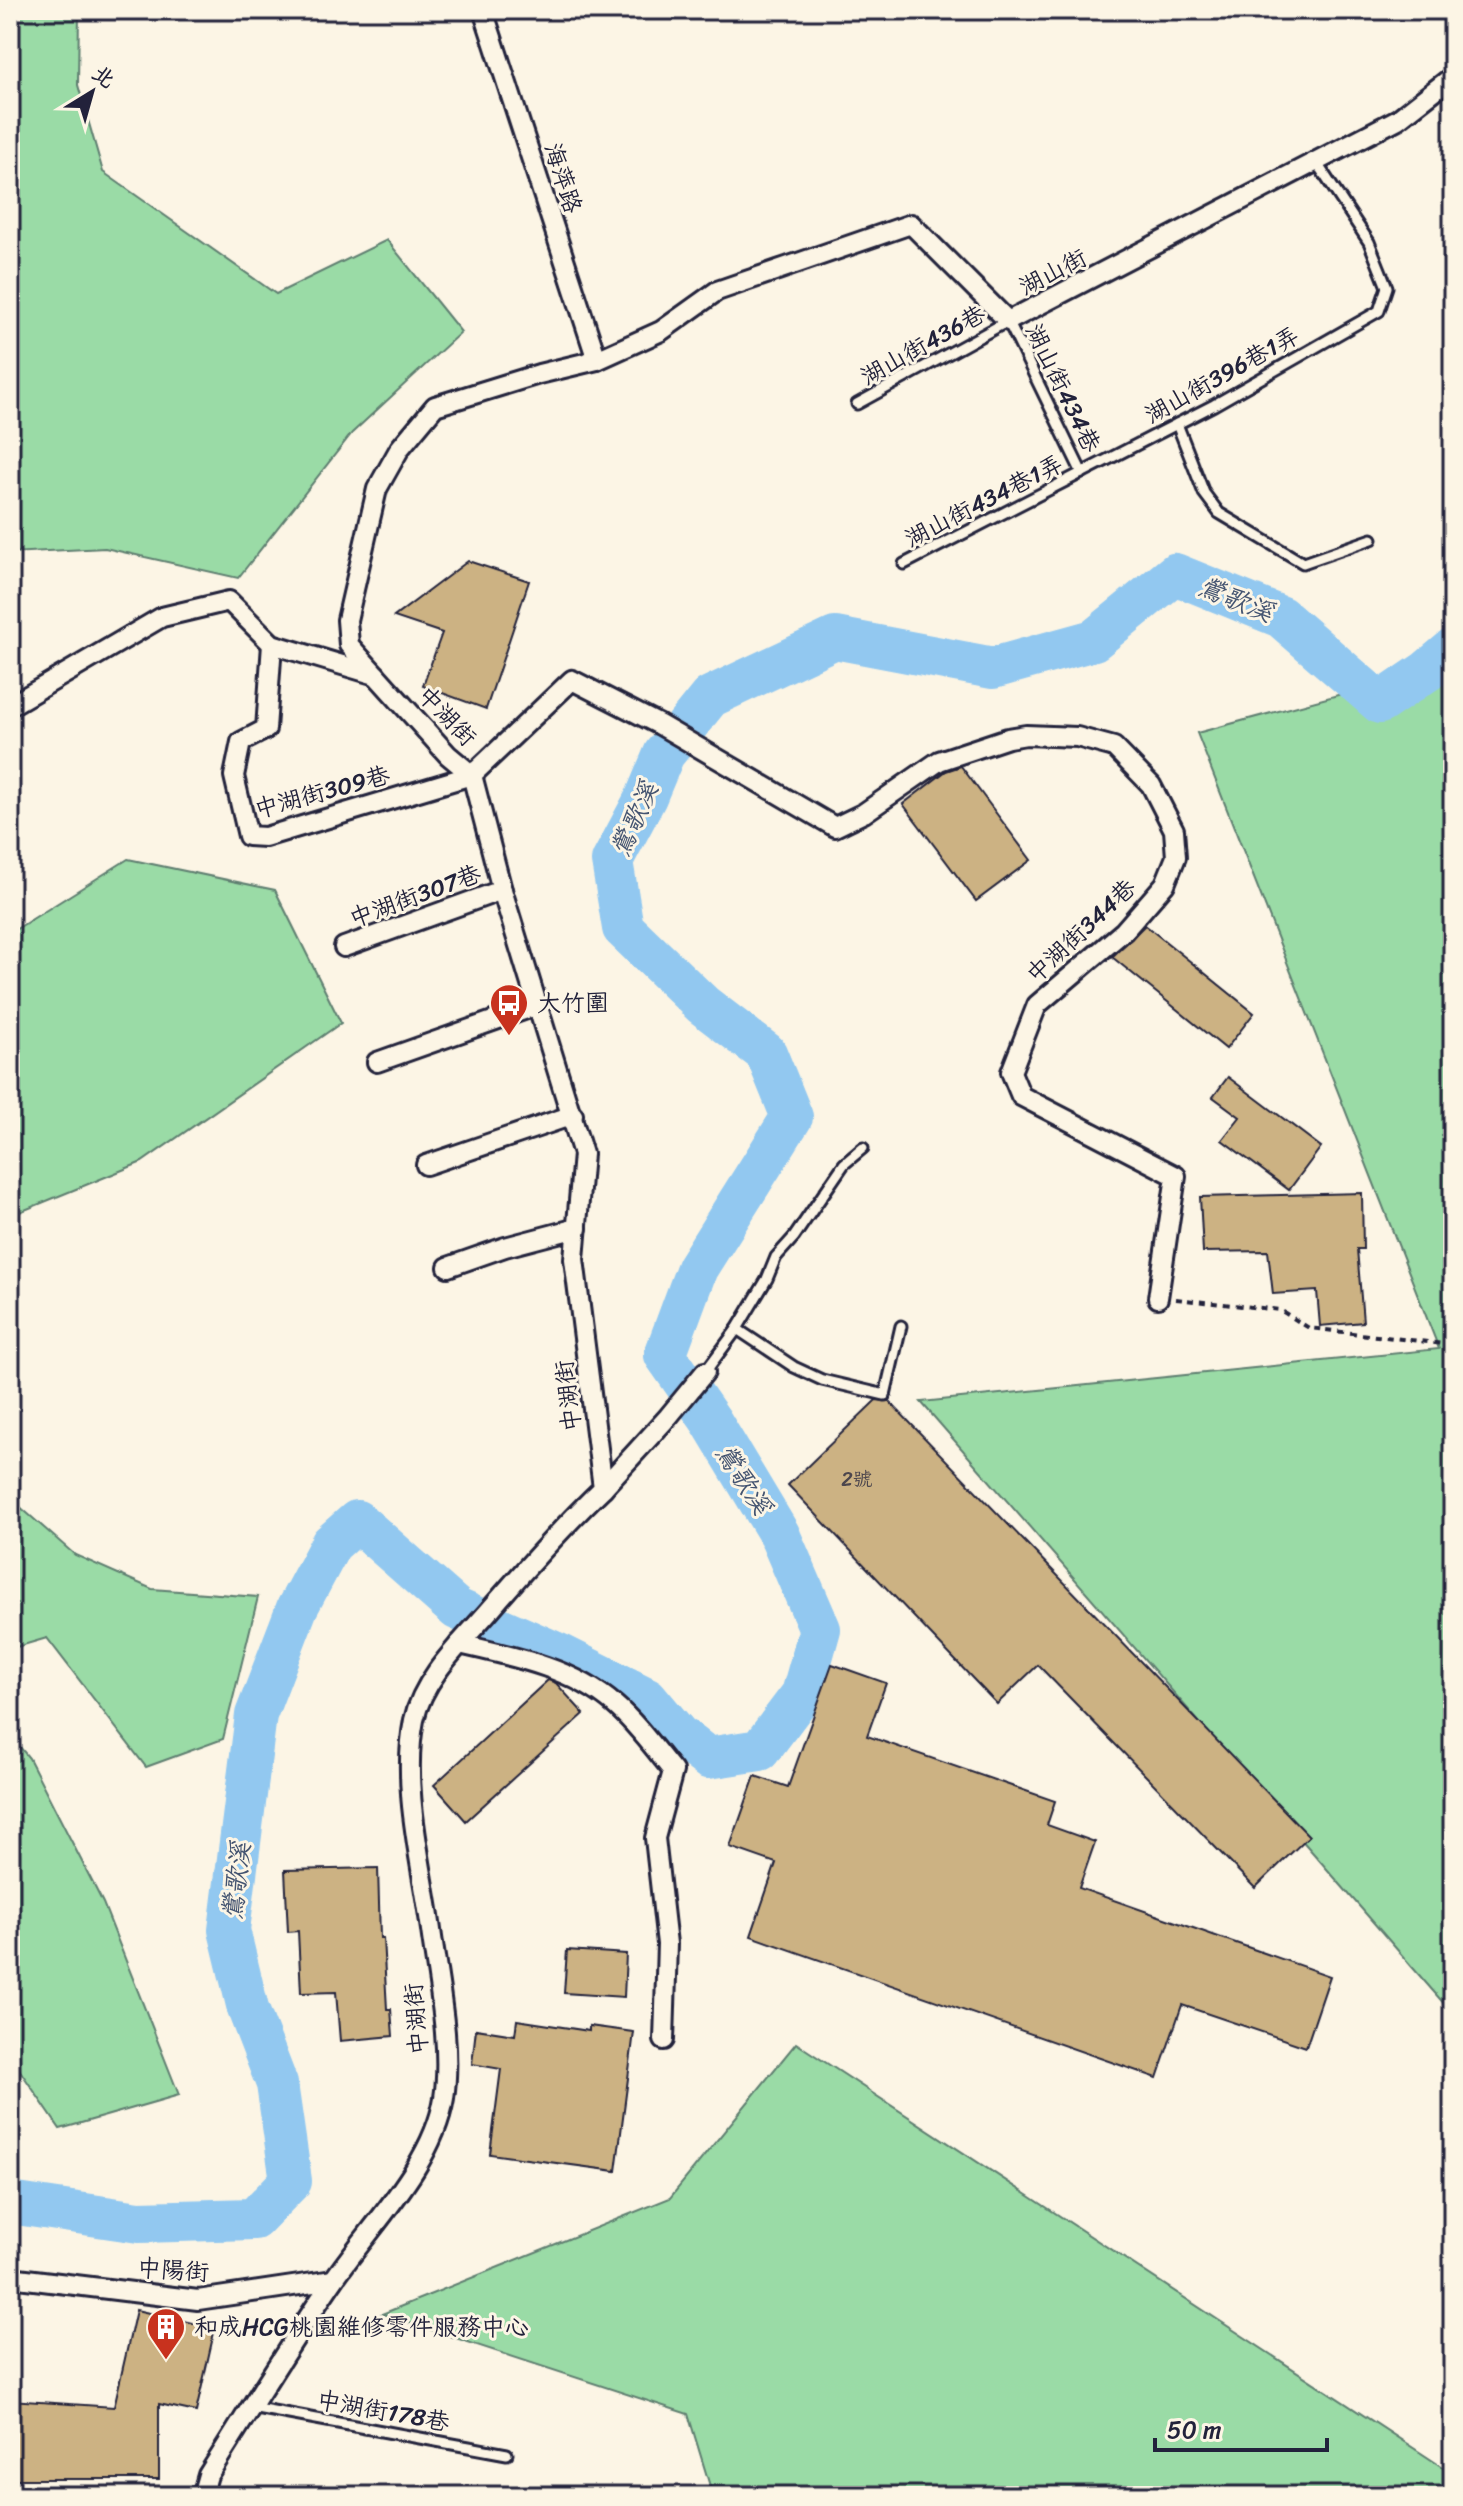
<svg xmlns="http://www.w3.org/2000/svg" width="1463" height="2506" font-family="Sriracha,'LXGW WenKai TC',sans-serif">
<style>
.green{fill:#9adba6;stroke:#5e7e70;stroke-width:2}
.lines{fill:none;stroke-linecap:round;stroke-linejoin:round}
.river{stroke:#92c8f0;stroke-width:42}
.building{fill:#ccb283;stroke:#22223b;stroke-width:2}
.lane-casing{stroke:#22223b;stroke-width:15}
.street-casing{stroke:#22223b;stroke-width:24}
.path{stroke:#22223b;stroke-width:4;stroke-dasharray:6 6;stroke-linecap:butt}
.lane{stroke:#fcf5e5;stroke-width:9}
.street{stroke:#fcf5e5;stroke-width:18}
.labels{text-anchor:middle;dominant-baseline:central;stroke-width:6;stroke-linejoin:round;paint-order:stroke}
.number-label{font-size:20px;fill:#4c464d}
.street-label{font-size:24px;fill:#22223b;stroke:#fcf5e5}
.poi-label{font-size:24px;fill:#22223b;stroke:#fcf5e5;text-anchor:start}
.water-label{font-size:26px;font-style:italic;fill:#445471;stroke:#fcf5e5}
</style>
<rect width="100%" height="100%" fill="#fcf5e5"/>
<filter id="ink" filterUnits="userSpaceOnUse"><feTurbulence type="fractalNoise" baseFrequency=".0125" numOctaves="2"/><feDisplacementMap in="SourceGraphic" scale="16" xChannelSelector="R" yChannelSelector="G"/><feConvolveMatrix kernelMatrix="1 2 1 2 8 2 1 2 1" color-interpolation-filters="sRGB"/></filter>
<g filter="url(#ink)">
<g class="green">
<path d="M12,10H79L78,85L103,172L276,294L387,240L461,332L352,433L238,578L105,548L10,553Z"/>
<path d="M1453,661V2014L921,1402L1439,1349L1197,733L1427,671Z"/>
<path d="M128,859L275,890L341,1023L142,1162L10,1216V933Z"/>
<path d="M10,1498L75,1555L152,1589L258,1597L223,1739L146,1767L47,1638L10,1649Z"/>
<path d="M10,1735L29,1758L103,1903L179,2095L60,2129L10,2056Z"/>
<path d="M796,2043L1453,2474V2496H713L688,2414L382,2314L670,2198Z"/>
</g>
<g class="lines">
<path class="river" d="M10,2203L139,2222L254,2219L291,2181L277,2084L248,2009L229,1930L256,1715L297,1608L331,1544L357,1521L457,1609L563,1656L647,1698L678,1735L708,1758L760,1750L802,1694L820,1629L779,1534L711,1421L665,1355L697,1268L792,1117L766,1053L703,1005L623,928L612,861L646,797L664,754L710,697L835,638L993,668L1094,640L1175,574L1281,617L1380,703L1427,671L1453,649"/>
</g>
<g class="building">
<path d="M468,561L529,581L486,709L423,686L442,633L394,617Z"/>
<path d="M961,766L1031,860L976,901L903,804L946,771Z"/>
<path d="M1145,925L1254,1013L1226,1049L1112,957Z"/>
<path d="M1228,1077L1321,1147L1289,1190L1222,1140L1240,1117L1213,1097Z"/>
<path d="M1362,1193L1363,1249H1357L1363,1322L1320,1326L1317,1291L1273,1294L1268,1251L1203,1252L1200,1197Z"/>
<path d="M876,1400L889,1401L1309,1836L1255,1888L1038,1665L997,1704L788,1485Z"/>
<path d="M832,1664L886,1683L867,1736L1055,1801L1047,1825L1095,1842L1079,1888L1330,1976L1306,2047L1182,2005L1157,2078L751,1936L776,1863L730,1847L755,1776L788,1787Z"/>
<path d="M548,1680L556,1683L584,1714L466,1821L434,1785Z"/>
<path d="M378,1868L380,1938H383L387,2009H391L393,2036L340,2041L336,1992L301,1993L298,1931L288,1932L285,1870Z"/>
<path d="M567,1950L626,1954L624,1997L564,1993Z"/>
<path d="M517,2020L589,2031V2026L634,2032L616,2171L490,2154L501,2069L472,2064L476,2029L515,2035Z"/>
<path d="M136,2310L215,2328L196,2412L159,2404V2479H10V2400L114,2407Z"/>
</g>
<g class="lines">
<g class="lane-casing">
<g id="lane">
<path d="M857,404L1008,321L1082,473"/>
<path d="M1177,424L1204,493L1219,513L1303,563L1372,539"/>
<path d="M904,564L1214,405L1379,311L1387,287L1369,242L1316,162"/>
<path d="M863,1148L844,1164L794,1237L776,1257L767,1279L737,1329L794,1367L822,1380L885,1395L901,1326"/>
<path d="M705,1372L737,1329"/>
<path d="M251,2407L507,2454"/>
</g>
</g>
<g class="street-casing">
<g id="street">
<path d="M483,10L597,360"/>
<path d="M272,644L266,729L241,742L234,776L248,836L265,837L472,775L572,680L660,725L835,827L864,813L939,761L1008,738L1026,735L1077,737L1114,747L1151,785L1174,830L1176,857L1165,884L1124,931L1037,1005L1011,1072L1021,1096L1176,1176L1158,1298"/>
<path d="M10,706L162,617L229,601L272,644L376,675"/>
<path d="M344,947L502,890"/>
<path d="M377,1062L538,1005"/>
<path d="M426,1165L573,1115"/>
<path d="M448,1267L505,1247L577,1228"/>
<path d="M603,1488L668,1417L705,1372"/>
<path d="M459,1644C512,1656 573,1668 615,1705C637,1724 654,1748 673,1771L655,1838L667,1944L664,2040"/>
<path d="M10,2277L198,2300L333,2280"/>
<path d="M202,2496L208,2475C249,2411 289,2345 332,2282C369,2227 433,2166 444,2098C452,2046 438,1982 431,1930C422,1864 401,1786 414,1720C423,1678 461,1643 488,1612C525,1569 562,1527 603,1488L574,1259L583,1154L502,890L472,775L448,755L349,645L347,620L377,489L400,448L435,406L539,374L597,360L661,331L717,291L911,224L1008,321L1398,119L1453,76"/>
</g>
</g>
<path class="path" d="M1176,1299L1280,1310L1309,1328L1453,1345"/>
<use href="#lane" class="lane"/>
<use href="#street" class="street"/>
</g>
</g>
<defs>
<g id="bus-pin" transform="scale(2)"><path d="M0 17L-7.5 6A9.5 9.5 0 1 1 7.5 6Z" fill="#c8321e" stroke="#fcf5e5"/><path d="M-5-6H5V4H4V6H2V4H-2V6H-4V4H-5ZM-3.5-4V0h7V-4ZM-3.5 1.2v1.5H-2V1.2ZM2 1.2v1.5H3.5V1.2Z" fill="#fff"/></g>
<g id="building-pin" transform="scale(2)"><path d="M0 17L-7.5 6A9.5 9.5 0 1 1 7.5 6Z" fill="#c8321e" stroke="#fcf5e5"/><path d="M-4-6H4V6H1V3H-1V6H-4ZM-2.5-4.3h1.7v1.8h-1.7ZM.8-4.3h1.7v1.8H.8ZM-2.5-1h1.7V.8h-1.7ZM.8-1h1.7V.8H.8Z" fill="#fff"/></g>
</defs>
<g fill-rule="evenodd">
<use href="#bus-pin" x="509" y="1003"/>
<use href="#building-pin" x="166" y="2327"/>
</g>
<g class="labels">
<g class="number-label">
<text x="857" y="1479">2號</text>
</g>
<g class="street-label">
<text transform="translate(563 178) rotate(72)">海萍路</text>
<text transform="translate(1053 272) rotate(-27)">湖山街</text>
<text transform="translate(923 345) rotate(-29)">湖山街436巷</text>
<text transform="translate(1222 375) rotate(-29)">湖山街396巷1弄</text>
<text transform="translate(1063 388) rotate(64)">湖山街434巷</text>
<text transform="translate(984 501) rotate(-27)">湖山街434巷1弄</text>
<text transform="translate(447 716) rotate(46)">中湖街</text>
<text transform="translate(322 792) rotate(-15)">中湖街309巷</text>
<text transform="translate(415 896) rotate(-20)">中湖街307巷</text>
<text transform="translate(1081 931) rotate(-43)">中湖街344巷</text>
<text transform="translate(568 1396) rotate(-97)">中湖街</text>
<text transform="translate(416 2019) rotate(-95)">中湖街</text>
<text transform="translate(173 2270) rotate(4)">中陽街</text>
<text transform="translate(383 2411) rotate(10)">中湖街178巷</text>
</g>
<g class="poi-label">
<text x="537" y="1003">大竹圍</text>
<text x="194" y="2327">和成HCG桃園維修零件服務中心</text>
</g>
<g class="water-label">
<text transform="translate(1236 599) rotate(22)">鶯歌溪</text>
<text transform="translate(634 819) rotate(-66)">鶯歌溪</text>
<text transform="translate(744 1479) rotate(57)">鶯歌溪</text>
<text transform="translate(236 1881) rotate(-83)">鶯歌溪</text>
</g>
</g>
<rect width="1463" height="2506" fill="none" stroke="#fcf5e5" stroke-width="40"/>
<rect x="20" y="20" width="1423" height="2466" fill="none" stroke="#22223b" stroke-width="3" filter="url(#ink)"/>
<g transform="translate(92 92) rotate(37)" stroke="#fcf5e5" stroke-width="6" paint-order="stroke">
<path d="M0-6L14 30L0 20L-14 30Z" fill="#22223b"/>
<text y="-12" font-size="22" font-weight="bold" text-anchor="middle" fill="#22223b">北</text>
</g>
<path d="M1155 2438v12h172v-12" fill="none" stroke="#22223b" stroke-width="4"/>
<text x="1167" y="2438" font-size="24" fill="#22223b" stroke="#fcf5e5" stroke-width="6" paint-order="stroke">50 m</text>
</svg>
